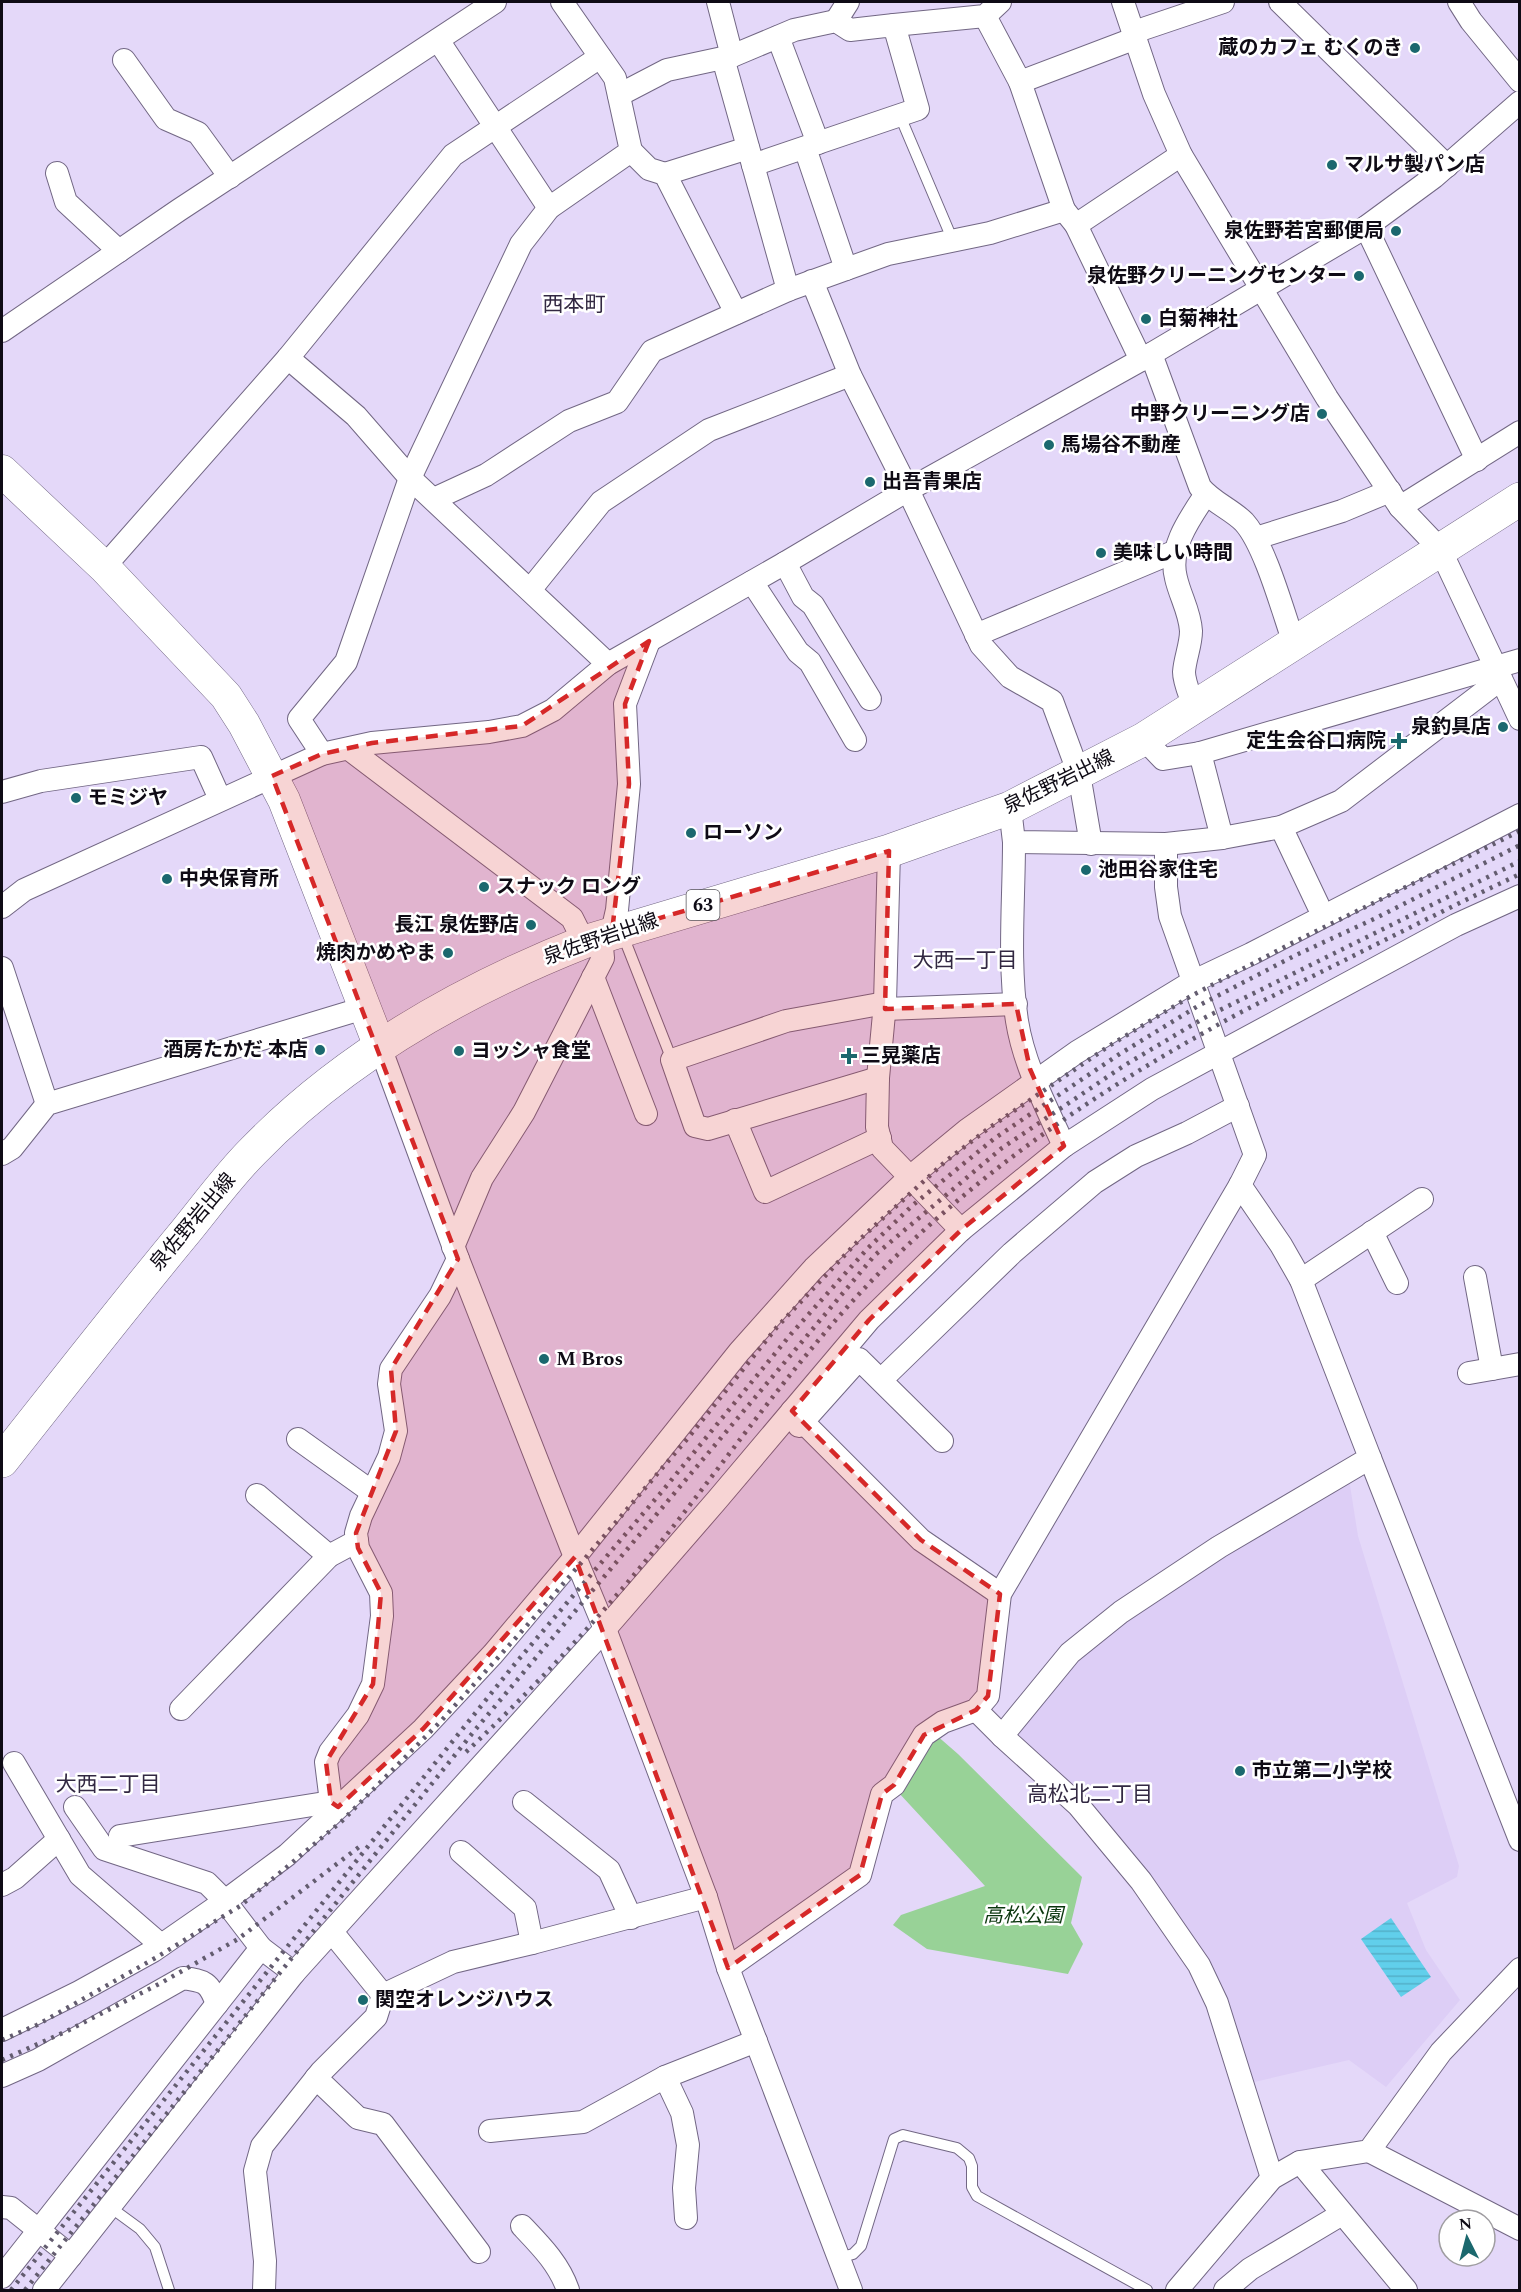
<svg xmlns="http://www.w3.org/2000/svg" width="1521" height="2292" font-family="Spectral,'Noto Sans JP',serif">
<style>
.built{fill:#ddcef6}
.green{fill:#98d297}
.water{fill:url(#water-rules)}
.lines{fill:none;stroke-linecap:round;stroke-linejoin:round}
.lane-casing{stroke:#726784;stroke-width:12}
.street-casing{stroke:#726784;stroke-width:24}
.secondary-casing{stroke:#726784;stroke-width:33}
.primary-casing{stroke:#726784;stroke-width:34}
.lane{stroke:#fff;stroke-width:10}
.street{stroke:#fff;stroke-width:22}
.secondary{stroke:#fff;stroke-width:32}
.primary{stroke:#fff;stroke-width:33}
.rail{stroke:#635c6f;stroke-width:4.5;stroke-dasharray:3 6;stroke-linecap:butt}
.marked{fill:#d62828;fill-opacity:0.2;stroke:#d62828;stroke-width:4.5;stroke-dasharray:12 8;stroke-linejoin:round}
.poi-dot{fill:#1b686e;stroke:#fff;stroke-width:2}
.labels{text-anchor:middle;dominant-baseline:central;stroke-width:5;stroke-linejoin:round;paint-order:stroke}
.shield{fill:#fff;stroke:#57545b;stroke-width:1.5}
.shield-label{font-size:18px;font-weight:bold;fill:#0f0b15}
.poi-label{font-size:20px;font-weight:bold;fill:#0f0b15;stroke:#fff;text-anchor:start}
.street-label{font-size:20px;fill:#0f0b15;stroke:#fff}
.park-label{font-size:20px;font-style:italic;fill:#0a360d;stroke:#fff}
.neighbourhood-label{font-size:21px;fill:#322842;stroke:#fff}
</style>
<defs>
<pattern id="water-rules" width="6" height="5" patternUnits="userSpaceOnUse" patternTransform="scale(1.5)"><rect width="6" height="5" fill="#61cfeb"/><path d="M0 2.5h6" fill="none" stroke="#53b0c9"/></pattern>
</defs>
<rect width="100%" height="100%" fill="#e4d8f9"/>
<path class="built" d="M1349,1479L1358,1536L1459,1866L1457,1877L1407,1903L1426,1950L1460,2000L1386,2087L1349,2060L1250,2083L1223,2000L1016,1744L1015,1732L1078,1657L1127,1616Z"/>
<path class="green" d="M935,1734L958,1754L1082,1877L1071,1923L1083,1944L1068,1974L927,1949L893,1925L901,1915L985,1886L898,1792Z"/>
<path class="water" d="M1391,1918L1431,1977L1401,1997L1361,1939Z"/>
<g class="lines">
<g class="lane-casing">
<g id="lane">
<path d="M900,116L953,241"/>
<path d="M622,933L672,1060"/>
<path d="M110,2207L140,2229L155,2247L169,2290"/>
<path d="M839,2258L853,2254L861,2246L894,2139L903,2135L957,2148L969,2158L972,2166V2187L977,2196L1147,2290"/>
</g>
</g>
<g class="street-casing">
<g id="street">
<path d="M718,2L732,56"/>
<path d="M1123,2L1154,94L1181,155L1327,398L1400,507L1440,549L1520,719"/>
<path d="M1280,2L1447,166"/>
<path d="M1459,2L1471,21L1520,81"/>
<path d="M985,16L1020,82L1136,38"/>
<path d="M836,21L848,2"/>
<path d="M894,25L985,16L1000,2"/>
<path d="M1134,32L1223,2"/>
<path d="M778,37L818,143"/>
<path d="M438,40L549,208"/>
<path d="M723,58L788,290"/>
<path d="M124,60L166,119L198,133L230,177"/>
<path d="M619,95L667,70L732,56L794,30L836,21L850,30L894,25L918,109L753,165"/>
<path d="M805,148L846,269"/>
<path d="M631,151L649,169L665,174L736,313"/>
<path d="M57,173L66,202L119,251"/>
<path d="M665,174L748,148"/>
<path d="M1064,210L1076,225L1141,360"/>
<path d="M1076,225L1181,155"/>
<path d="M1366,227L1477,460"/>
<path d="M812,281L850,375L908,490L981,645L1010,677L1052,701L1079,774L1091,844"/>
<path d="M2,331L179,210L495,2"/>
<path d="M1151,354L1200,487C1212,502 1231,509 1244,522C1265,545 1283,612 1294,643"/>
<path d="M288,358L356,416L410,478L608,664"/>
<path d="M434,499L486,475L569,421L617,402L652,351L788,290L888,254L990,233L1064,210L1020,82"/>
<path d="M1400,507L1520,432"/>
<path d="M1256,538L1342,511L1390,491"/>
<path d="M785,563L803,597L813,605L870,699"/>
<path d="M104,567L288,358L453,155L600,57"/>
<path d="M752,582L798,652L810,662L855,740"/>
<path d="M530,590L601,502L709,430L850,375"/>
<path d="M976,635L1176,551"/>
<path d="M1194,707C1191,697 1184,683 1184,672C1185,658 1191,645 1191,631C1190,612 1180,596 1176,578C1168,548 1190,518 1206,494"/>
<path d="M1144,739L1163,759L1200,753L1520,660"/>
<path d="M349,749L572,918L584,942"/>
<path d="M1200,753L1222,838"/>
<path d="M322,754L299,719L346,662L410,478L521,244L549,208L631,151L615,78L562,2"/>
<path d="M2,792L41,781L201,757L220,799"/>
<path d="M1010,808L1014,842L1166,844L1222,838L1281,827L1341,801L1501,679"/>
<path d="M1281,827L1318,905"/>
<path d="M1014,842C1014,901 1008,963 1017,1021C1024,1065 1046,1106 1064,1146"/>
<path d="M889,851L885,1003L878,1078L877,1127L882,1148L961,1230"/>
<path d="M2,907L24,890L322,754L372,743L489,732L522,726L553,710L608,664L785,563L908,490L1141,360L1366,227L1434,177L1520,102"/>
<path d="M612,932L617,910L629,784L625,704L649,641"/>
<path d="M2,968L47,1104"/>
<path d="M593,977L646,1114"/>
<path d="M885,1009L1016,1004"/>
<path d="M380,1047L458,1259L575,1557L605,1629L706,1897L728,1968L851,2290"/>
<path d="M878,1078L708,1129L695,1126L672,1060L786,1021L885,1003"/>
<path d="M735,1120L765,1192L880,1138"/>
<path d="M2,1154L12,1148L47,1104L364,1008"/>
<path d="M1372,1232L1397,1283"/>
<path d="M453,1247L482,1178L524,1112L603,958L601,936"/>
<path d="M1475,1277L1492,1369"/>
<path d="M1301,1280L1422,1199"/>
<path d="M1469,1373L1520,1364"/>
<path d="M882,1379L1012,1253L1095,1182L1136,1156L1187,1133L1238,1106"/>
<path d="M792,1411L921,1540L1000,1594"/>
<path d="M799,1426L859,1359L942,1441"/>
<path d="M298,1439L372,1492"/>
<path d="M1370,1458L1520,1840"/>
<path d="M257,1495L329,1556"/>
<path d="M181,1709L329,1556L357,1541"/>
<path d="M976,1710L1002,1736L1070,1653L1121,1612L1219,1547L1370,1458L1301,1280L1281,1245L1240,1185"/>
<path d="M1002,1736L1078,1805L1141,1881L1199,1965L1217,2003L1272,2178"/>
<path d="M14,1763L80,1875L161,1945"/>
<path d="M524,1802L609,1870L631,1918"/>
<path d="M75,1807L104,1849L207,1883L225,1901L261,1948L294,1973"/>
<path d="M338,1807L331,1802L326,1762L330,1752L358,1715L373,1684L382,1616L381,1593L358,1548L356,1533L361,1516L389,1457L396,1431L389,1384L391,1369L440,1296L458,1259"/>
<path d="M120,1836L331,1802"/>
<path d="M461,1852L525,1908L532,1943"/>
<path d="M2,1885L15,1878L59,1839"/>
<path d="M332,1932L383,1995"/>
<path d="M728,1968L860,1875L882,1794L894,1785L924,1735L943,1722L976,1710L988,1696L1000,1594L1240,1185L1255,1155L1170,916L1166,887V844"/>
<path d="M2,2030L79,1992L153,1951L225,1901L287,1855L423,1729L493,1654L575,1557L739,1352L814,1268L910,1177L967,1130L1077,1052L1192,982L1251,954L1520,815"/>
<path d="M2,2076L38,2060L183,1978C205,1981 209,1982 217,2004"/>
<path d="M665,2077L682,2113L688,2145L684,2188L686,2218"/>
<path d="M316,2078L358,2118L383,2124L479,2252"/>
<path d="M490,2131L583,2122L665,2077L756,2041"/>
<path d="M1369,2151L1520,2229"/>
<path d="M1300,2162L1406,2290"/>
<path d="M2,2207L11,2208L71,2256"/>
<path d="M522,2226C541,2246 559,2264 568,2290"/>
<path d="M2,2277L261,1948"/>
<path d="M44,2290L294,1973L605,1629L717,1500L869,1320L961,1230L1064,1146L1152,1089L1456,925L1520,896"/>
<path d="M264,2290L265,2261L255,2171L262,2146L321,2072L376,2017L383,1995L453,1962L532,1943L706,1897"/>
<path d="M1177,2290L1272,2178L1300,2162L1369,2151L1441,2052L1520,1969"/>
<path d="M1225,2290L1250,2269L1342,2214"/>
</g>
</g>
<g class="secondary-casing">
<path id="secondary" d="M2,471L104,567L226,696L244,724L284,800L380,1047"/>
</g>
<g class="primary-casing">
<path id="primary" d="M2,1461C63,1384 123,1307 186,1231C208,1204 229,1175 253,1151C344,1057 463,990 584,942L889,851L1010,808L1144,739L1520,499"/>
</g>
<use href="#lane" class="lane"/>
<use href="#street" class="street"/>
<use href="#secondary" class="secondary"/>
<use href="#primary" class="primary"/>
<g class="rail">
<path d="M466,1752C532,1690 595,1623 652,1553C730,1457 799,1353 886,1266C981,1172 1090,1096 1207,1031C1243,1010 1281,992 1319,973C1385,940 1452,906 1520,874"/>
<path d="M2,2040L37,2025L157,1957L240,1906L342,1821L441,1721L539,1612L688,1438L777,1327L859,1240L946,1161L989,1128L1109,1046L1191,996L1292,943L1520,831"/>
<path d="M2,2060L67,2031L161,1983L238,1939L363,1844"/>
<path d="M11,2290L514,1665L664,1489L791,1334L868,1248L913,1205L995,1138L1118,1055L1198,1006L1296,955L1374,919L1520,845"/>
<path d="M25,2290L475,1730L875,1255L1002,1148L1125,1065L1204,1018L1520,861"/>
</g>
</g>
<path class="marked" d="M649,641L625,704L629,784L612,932L889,851L885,1009L1016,1004L1030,1069L1064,1146L961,1230L869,1320L792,1411L921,1540L1000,1594L988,1696L976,1710L924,1735L894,1785L882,1794L860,1875L728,1968L575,1557L423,1729L338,1807L331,1802L326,1762L373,1684L381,1593L358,1548L356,1533L396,1431L391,1369L458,1259L272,776L322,754L372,743L522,726Z"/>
<g class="poi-dot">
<circle cx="1415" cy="48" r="6"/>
<circle cx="1332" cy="165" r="6"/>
<circle cx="1396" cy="231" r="6"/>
<circle cx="1359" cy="276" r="6"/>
<circle cx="1146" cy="319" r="6"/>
<circle cx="1322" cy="414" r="6"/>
<circle cx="1049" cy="445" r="6"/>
<circle cx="870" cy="482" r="6"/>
<circle cx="1101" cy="553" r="6"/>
<circle cx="1503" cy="727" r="6"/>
<path d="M1396 732h6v6h6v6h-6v6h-6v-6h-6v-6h6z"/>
<circle cx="76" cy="798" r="6"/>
<circle cx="691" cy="833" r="6"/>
<circle cx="1086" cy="870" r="6"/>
<circle cx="167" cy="879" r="6"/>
<circle cx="484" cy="887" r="6"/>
<circle cx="531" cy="925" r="6"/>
<circle cx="448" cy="953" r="6"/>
<circle cx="320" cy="1050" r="6"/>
<circle cx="459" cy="1051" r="6"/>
<path d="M846 1047h6v6h6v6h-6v6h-6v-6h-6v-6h6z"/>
<circle cx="544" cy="1359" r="6"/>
<circle cx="1240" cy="1771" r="6"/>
<circle cx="363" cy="2000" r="6"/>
</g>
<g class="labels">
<rect class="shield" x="686.5" y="890" width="33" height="30" rx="4.5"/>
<g class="shield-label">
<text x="703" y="905">63</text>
</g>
<g class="poi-label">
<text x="1403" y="48" text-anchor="end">蔵のカフェ むくのき</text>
<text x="1344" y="165">マルサ製パン店</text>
<text x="1384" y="231" text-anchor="end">泉佐野若宮郵便局</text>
<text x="1347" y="276" text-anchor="end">泉佐野クリーニングセンター</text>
<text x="1158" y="319">白菊神社</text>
<text x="1310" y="414" text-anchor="end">中野クリーニング店</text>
<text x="1061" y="445">馬場谷不動産</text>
<text x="882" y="482">出吾青果店</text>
<text x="1113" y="553">美味しい時間</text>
<text x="1491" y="727" text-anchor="end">泉釣具店</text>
<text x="1386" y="741" text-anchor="end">定生会谷口病院</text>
<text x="88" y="798">モミジヤ</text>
<text x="703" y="833">ローソン</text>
<text x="1098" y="870">池田谷家住宅</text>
<text x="179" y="879">中央保育所</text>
<text x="496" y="887">スナック ロング</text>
<text x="519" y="925" text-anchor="end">長江 泉佐野店</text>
<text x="436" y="953" text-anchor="end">焼肉かめやま</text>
<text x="308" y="1050" text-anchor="end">酒房たかだ 本店</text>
<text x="471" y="1051">ヨッシャ食堂</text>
<text x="861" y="1056">三晃薬店</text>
<text x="556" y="1359">M Bros</text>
<text x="1252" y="1771">市立第二小学校</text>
<text x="375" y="2000">関空オレンジハウス</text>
</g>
<g class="street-label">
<text transform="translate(1059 782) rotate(-26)">泉佐野岩出線</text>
<text transform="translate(601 939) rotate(-19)">泉佐野岩出線</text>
<text transform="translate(193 1222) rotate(-50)">泉佐野岩出線</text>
</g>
<g class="park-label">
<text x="1023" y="1916">高松公園</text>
</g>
<g class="neighbourhood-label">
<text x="574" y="305">西本町</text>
<text x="965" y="961">大西一丁目</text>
<text x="108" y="1785">大西二丁目</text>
<text x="1090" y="1795">高松北二丁目</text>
</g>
</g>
<rect width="1521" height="2292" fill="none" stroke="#0f0b15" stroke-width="6"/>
<g transform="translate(1467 2238) rotate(354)"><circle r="28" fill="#ffffff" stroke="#9f9da1" stroke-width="1.5"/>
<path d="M0-4.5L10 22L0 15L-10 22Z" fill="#1b686e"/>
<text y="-9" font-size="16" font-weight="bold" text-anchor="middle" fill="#0f0b15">N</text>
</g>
</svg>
